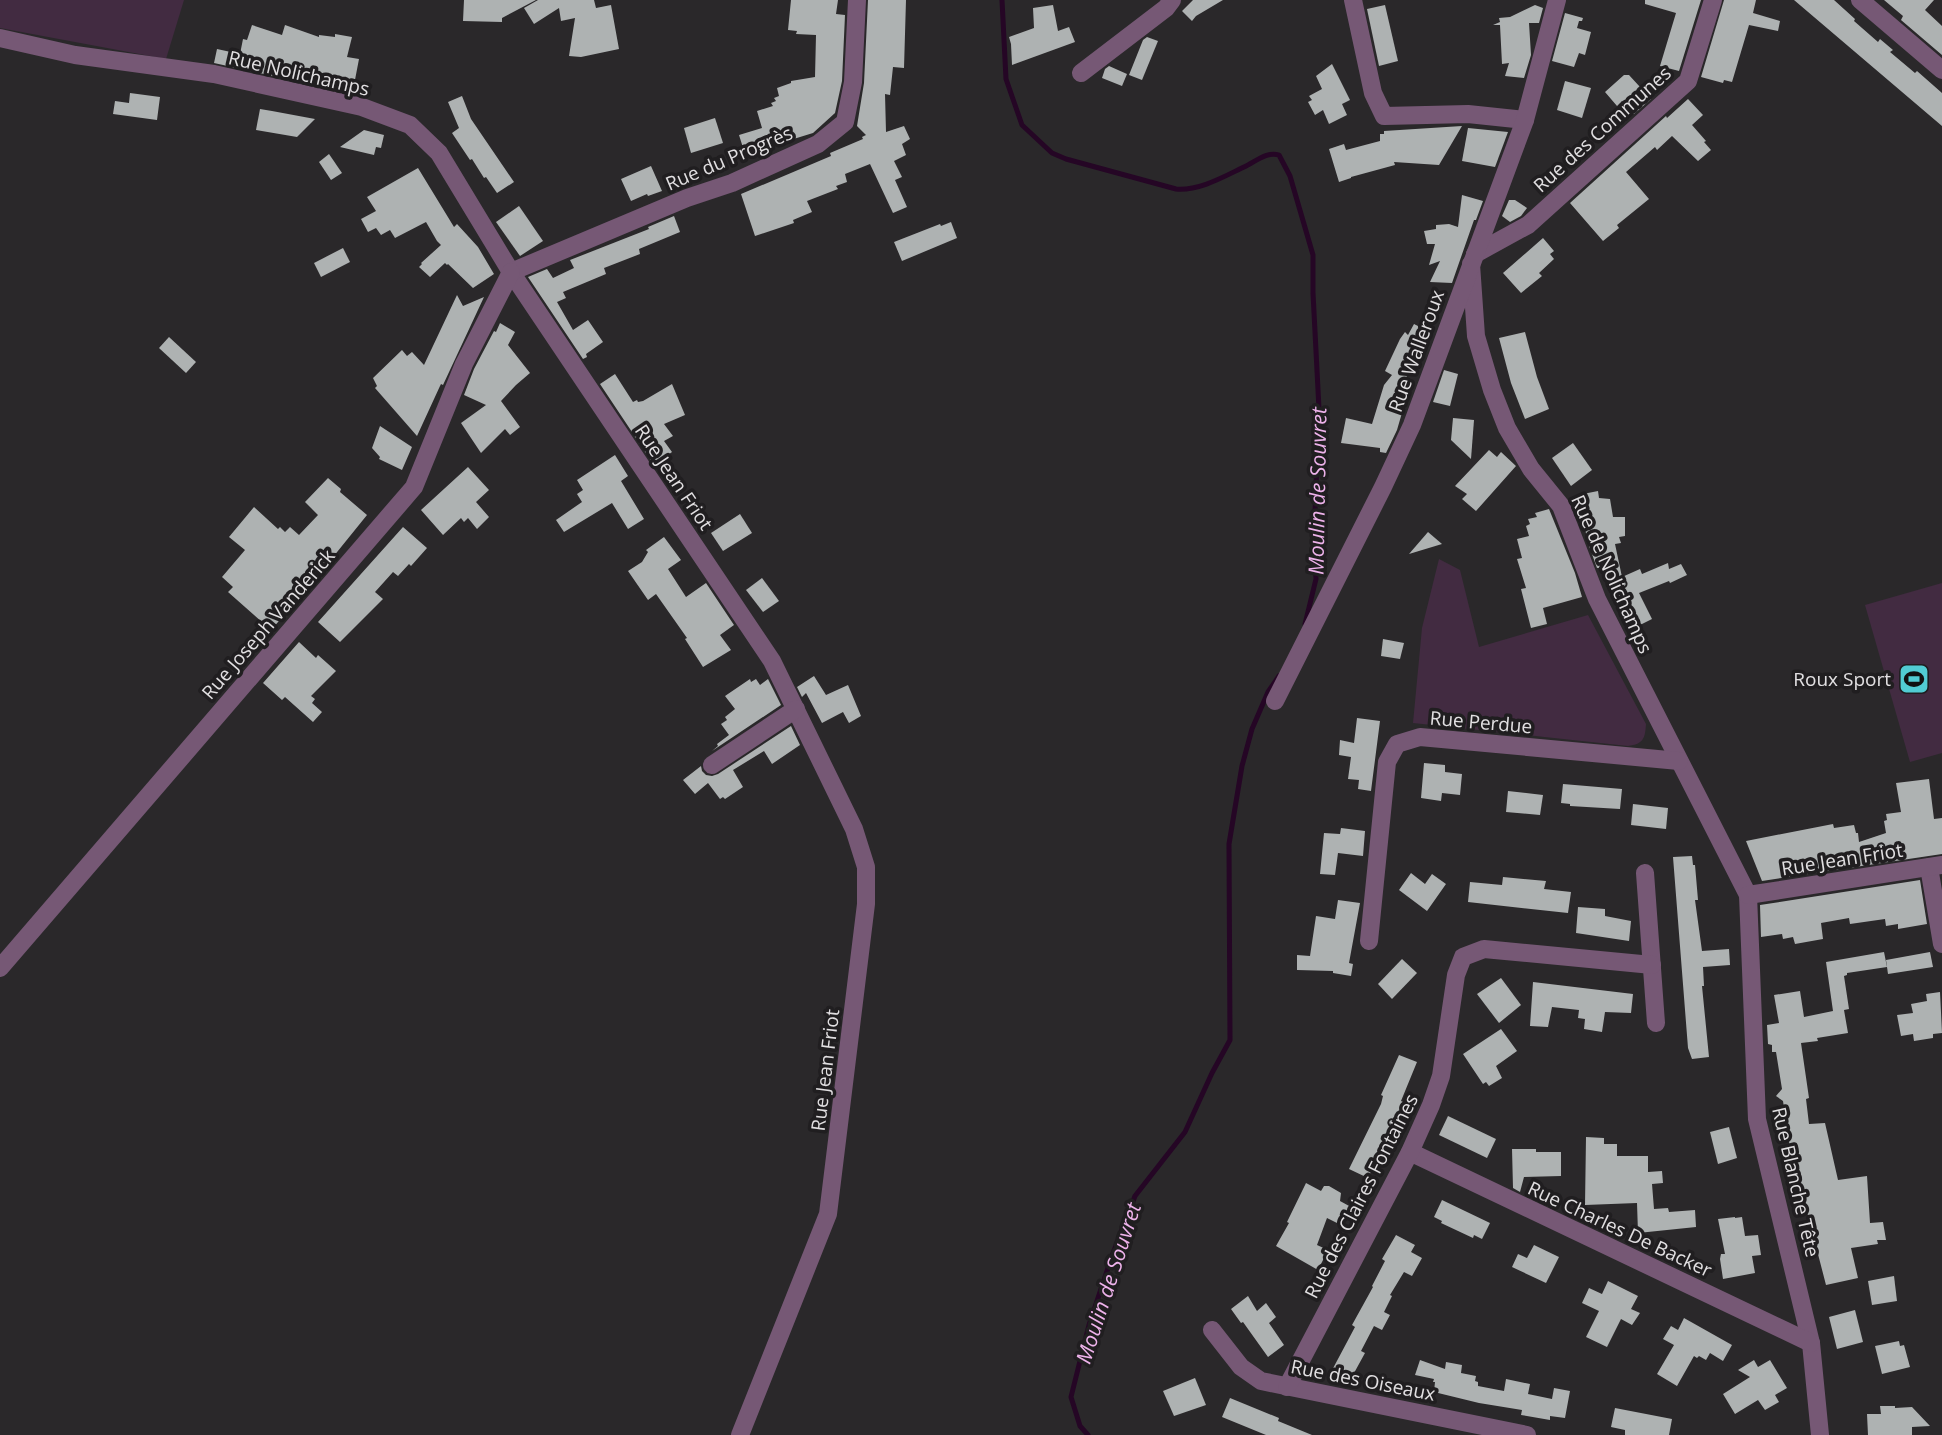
<svg xmlns="http://www.w3.org/2000/svg" width="1942" height="1435" font-family="'Open Sans',sans-serif">
<style>
.green{fill:#422b41}
.lines{fill:none;stroke-linecap:round;stroke-linejoin:round}
.stream{stroke:#250625;stroke-width:5}
.building{fill:#aeb2b2}
.minor{stroke:#765875;stroke-width:18}
.labels{text-anchor:middle;dominant-baseline:central;stroke-width:7;stroke-linejoin:round;paint-order:stroke}
.street-label{font-size:19px;fill:#e1dfe1;stroke:#201e20}
.poi-label{font-size:19px;fill:#e1dfe1;stroke:#201e20;text-anchor:end}
.water-label{font-size:21px;font-style:italic;fill:#edb2ea;stroke:#201e20}
</style>
<rect width="100%" height="100%" fill="#2a282a"/>
<g class="green">
<path d="M0,0H184L166,59L0,28Z"/>
<path d="M1439,559L1460,570L1479,647L1588,615L1646,724C1645,738 1644,744 1628,746L1413,723L1422,628Z"/>
<path d="M1942,583V753L1910,762L1865,605Z"/>
</g>
<g class="lines">
<g class="stream">
<path d="M1002,0L1006,79L1022,125L1052,153L1066,159L1176,189C1199,191 1223,177 1244,167C1255,162 1267,151 1279,155L1290,176L1313,255V293L1319,409L1314,539L1316,579L1305,624"/>
<path d="M1088,1435L1080,1426L1071,1397L1089,1325L1112,1256L1135,1196L1185,1132L1212,1073L1230,1040L1229,844L1242,766L1252,729L1268,692L1279,676"/>
</g>
</g>
<g class="building">
<path d="M464,0H536L502,18V22L463,21Z"/>
<path d="M538,0H594L596,8L611,5L619,49L581,57L569,56L575,18L561,21L559,8L534,24L524,8Z"/>
<path d="M791,0H838L836,14L845,15L842,81L835,113L813,133L745,154L739,135L762,128L757,111L773,106L771,103L776,101L774,98L779,96L777,88L791,83V81L815,77L816,35L796,34L797,31L788,30Z"/>
<path d="M868,0H906L904,68L893,67L890,95L885,94L886,132L904,126L910,139L902,144L906,155L894,161L902,177L895,180L907,207L893,213L870,164L845,174L847,182L836,186L838,189L807,201L812,212L793,220L794,223L755,236L741,194L831,156L830,153L863,139L862,137L866,135L857,126L864,83Z"/>
<path d="M1193,0H1223L1196,16L1192,21L1182,11Z"/>
<path d="M1645,0H1701L1679,71L1660,66L1676,13L1645,4Z"/>
<path d="M1724,0H1756L1753,13L1780,21L1778,31L1749,25L1732,82L1724,80L1723,83L1701,77Z"/>
<path d="M1794,0H1834L1855,19L1854,21L1878,42L1880,39L1893,50L1890,52L1915,73L1917,71L1942,93V126Z"/>
<path d="M1884,0H1934L1925,10L1942,26V55L1901,20L1903,16Z"/>
<path d="M1053,5L1058,31L1069,27L1075,42L1012,65L1011,44L1009,37L1034,28L1033,8Z"/>
<path d="M1385,5L1398,61L1379,66L1367,9Z"/>
<path d="M1535,5L1543,8L1539,23H1529L1531,55L1524,78L1505,76L1509,63L1502,64L1500,25H1493L1500,22L1499,18L1510,17Z"/>
<path d="M1565,13L1583,18L1582,21H1579L1577,28L1591,32L1585,55L1579,53L1574,67L1552,61Z"/>
<path d="M252,25L282,35L285,25L319,37V35L335,37V34L352,37L347,57L359,59L354,85L284,69L282,78L214,63L217,49L240,54L243,39L247,40Z"/>
<path d="M1147,37L1158,41L1142,80L1129,75L1143,40Z"/>
<path d="M1332,64L1350,100L1342,104L1347,115L1329,124L1323,110L1315,115L1308,102L1312,100L1309,96L1322,89L1316,76Z"/>
<path d="M1109,66L1127,74L1122,86L1102,78L1105,69Z"/>
<path d="M1624,75H1629L1651,99L1634,114L1622,101L1617,106L1605,92Z"/>
<path d="M1565,81L1591,88L1582,118L1557,110Z"/>
<path d="M130,93L160,97L157,120L113,114L115,101L129,103Z"/>
<path d="M462,96L471,119L514,182L497,193L486,177L484,178L472,159L470,160L452,133L459,128L448,102Z"/>
<path d="M1688,99L1703,115L1692,125L1706,141L1704,142L1711,150L1698,161L1672,136L1657,150L1655,147L1626,172L1649,199L1617,225L1619,228L1603,241L1570,203L1666,116L1667,118Z"/>
<path d="M260,109L272,111L315,119L297,137L256,130Z"/>
<path d="M715,118L723,143L691,153L684,128Z"/>
<path d="M1462,126L1439,165L1394,162L1395,165L1351,177V178L1339,182L1329,149L1344,144L1346,150L1380,141V134H1384V131Z"/>
<path d="M1468,128L1508,132L1495,167L1462,161Z"/>
<path d="M364,130L384,135L381,148L376,147L374,155L340,147Z"/>
<path d="M329,154L342,173L331,180L319,162Z"/>
<path d="M651,166L662,191L648,196L647,194L631,201L621,179Z"/>
<path d="M418,168L454,227L457,224L478,247L494,274L473,288L448,264L447,265L445,263L430,277L419,267L422,264L421,263L441,245L437,241L426,222L395,238L390,230L381,235L376,228L368,232L361,219L376,211L367,197Z"/>
<path d="M1462,195L1483,201L1476,220H1474L1452,283L1430,282L1440,261L1429,265L1435,244H1427L1424,231L1436,229V225L1449,224L1458,227Z"/>
<path d="M1509,200H1515L1527,208L1521,216L1510,222L1502,216Z"/>
<path d="M519,206L543,241L520,256L496,222Z"/>
<path d="M674,216L680,232L639,249L640,254L604,268L606,274L563,292L566,298L557,302L573,330L588,320L603,342L586,354L587,357L583,359L528,277L547,269L553,278L574,268L570,260L649,229L648,227Z"/>
<path d="M951,222L957,238L902,261L894,242L940,224L941,226Z"/>
<path d="M1543,238L1554,251L1550,254L1554,259L1539,273L1542,276L1521,293L1503,273Z"/>
<path d="M343,248L350,262L321,277L314,263Z"/>
<path d="M457,295L463,306L484,297L443,385L441,384L440,386L417,436L375,388L377,386L373,378L402,350L407,356L412,352L424,365Z"/>
<path d="M500,323L515,332L508,345L530,373L516,385L501,401L520,427L510,435L505,429L481,453L461,423L486,405L464,395L474,369L494,331L496,332Z"/>
<path d="M1414,324L1428,331L1397,397L1406,399L1397,430L1386,453L1380,452V448L1341,443L1346,418L1372,424L1384,385L1392,375L1385,371L1400,339L1405,332L1408,335Z"/>
<path d="M1525,332L1537,377L1549,409L1525,419L1511,383L1499,338Z"/>
<path d="M169,337L196,362L186,373L159,348Z"/>
<path d="M1444,370L1458,374L1450,406L1433,402Z"/>
<path d="M615,374L633,402L637,400L638,402L643,401L672,384L685,415L664,424L673,436L664,441L672,452L654,465L600,384Z"/>
<path d="M1453,418L1474,420L1471,459L1451,440Z"/>
<path d="M380,426L412,447L402,470L379,459L380,457L372,448Z"/>
<path d="M1573,443L1592,470L1571,486L1552,458Z"/>
<path d="M1489,450L1497,457L1501,452L1516,466L1476,511L1462,499L1467,494L1455,486Z"/>
<path d="M615,455L628,476L621,481L644,519L628,529L612,503L564,532L556,520L582,502L577,494L583,490L577,480Z"/>
<path d="M468,467L489,490L476,502L489,517L477,529L468,518L464,522L461,518L443,535L421,510Z"/>
<path d="M328,478L341,489L340,492L367,515L329,562L330,563L271,630L228,592L233,587L222,577L245,550L229,537L254,507L278,529L280,527L285,532L290,527L299,535L318,515L305,502Z"/>
<path d="M1598,491L1599,498L1610,499L1613,517H1625V536L1619,537L1621,543L1615,544L1622,577L1640,569L1642,574L1668,563L1669,569L1681,564L1687,575L1670,583L1669,581L1639,593L1652,619L1630,630L1600,568H1597L1588,543L1578,495Z"/>
<path d="M1549,509L1575,573L1582,597L1543,608L1547,624L1531,628L1521,589L1526,588L1517,559L1522,558L1517,539L1529,536L1526,526L1530,524L1528,519L1537,517L1535,513Z"/>
<path d="M740,514L752,533L723,551L711,533Z"/>
<path d="M403,527L427,548L411,566L409,564L398,576L393,572L375,592L383,599L340,642L318,622Z"/>
<path d="M1428,532L1442,544L1409,554Z"/>
<path d="M664,537L681,560L668,569L686,597L706,583L734,625L720,635L731,650L703,667L685,639L687,638L656,594L648,600L628,571L642,562L648,552L646,550Z"/>
<path d="M762,578L779,601L763,612L746,590Z"/>
<path d="M1383,639L1404,643L1400,659L1381,656Z"/>
<path d="M299,642L316,658L318,655L336,671L311,696L315,699L312,703L322,712L313,722L285,697L282,700L263,683Z"/>
<path d="M814,676L826,695L848,685L861,716L849,723L843,712L822,723L806,693L802,697L797,687Z"/>
<path d="M750,679L751,682L756,679L760,685L768,679L781,705L712,751L718,746L717,744L729,735L721,724L727,720L725,717L735,709L725,696Z"/>
<path d="M1357,718L1380,721L1371,791L1358,789L1359,780L1348,779L1351,757L1339,755L1340,740L1354,743Z"/>
<path d="M791,726L800,745L772,764L764,751L733,770L743,787L725,799L723,797L720,799L708,783L695,794L683,780L701,766L702,771L706,775L712,776L718,774Z"/>
<path d="M1424,763L1445,765V772L1462,774L1460,795L1442,793L1441,801L1421,798Z"/>
<path d="M1929,779L1934,819L1942,818V854L1762,881L1746,841L1833,824L1834,828L1854,825L1856,833H1858L1859,842L1886,833L1884,821L1887,820L1886,814L1901,812L1896,783Z"/>
<path d="M1563,784L1622,789L1620,809L1570,806V804L1561,803Z"/>
<path d="M1508,791L1543,795L1540,815L1506,812Z"/>
<path d="M1633,804L1668,808L1666,829L1631,825Z"/>
<path d="M1341,828L1365,831L1363,856L1338,853L1335,875L1320,874L1324,833L1340,834Z"/>
<path d="M1692,856L1693,865H1695L1698,900H1695L1702,951L1729,949L1730,965L1703,967L1704,986H1702L1709,1057L1692,1059L1688,1048L1673,857Z"/>
<path d="M1411,873L1425,884L1432,874L1446,884L1427,911L1399,890Z"/>
<path d="M1503,877L1546,881L1544,889L1571,892L1568,913L1468,902L1470,882L1502,885Z"/>
<path d="M1920,880L1927,924L1898,929V924L1886,926L1885,919L1850,924L1849,918L1821,923L1823,939L1795,944L1793,937L1783,939L1782,934L1761,937L1760,905Z"/>
<path d="M1338,900L1360,903L1349,963L1353,964L1351,976L1333,973V971L1297,970V955L1310,956L1316,916L1335,919Z"/>
<path d="M1578,907L1605,909V916L1631,921L1629,941L1576,933Z"/>
<path d="M1884,952L1887,967L1847,973V975L1844,976L1849,1009L1844,1010L1848,1033L1817,1038L1818,1041L1801,1043L1809,1098L1806,1099L1809,1124L1825,1123L1838,1180L1867,1176L1870,1223L1883,1222L1886,1240H1877L1878,1244L1851,1248L1858,1278L1826,1285L1789,1142L1783,1101L1776,1096L1782,1089L1776,1052H1772V1045L1768,1044L1767,1025L1779,1023L1774,995L1800,991L1804,1017L1833,1011L1826,962Z"/>
<path d="M1930,952L1933,967L1888,974L1886,960Z"/>
<path d="M1402,959L1417,973L1392,999L1378,984Z"/>
<path d="M1501,978L1521,1005L1499,1023L1477,994Z"/>
<path d="M1533,982L1633,994L1631,1013L1605,1012L1602,1032L1584,1029L1585,1019L1578,1018L1579,1010L1552,1007L1548,1027L1530,1026Z"/>
<path d="M1940,992L1942,1033L1933,1034V1038L1914,1041L1913,1034L1901,1036L1897,1015L1913,1013L1911,1004L1927,1001L1926,994Z"/>
<path d="M1501,1029L1517,1051L1496,1066L1502,1078L1489,1086L1486,1082L1483,1084L1463,1054Z"/>
<path d="M1399,1055L1417,1062L1401,1101L1403,1102L1397,1117L1368,1178L1349,1169L1381,1104L1383,1096L1381,1095Z"/>
<path d="M1448,1116L1496,1139L1487,1158L1439,1135Z"/>
<path d="M1729,1127L1737,1158L1718,1164L1710,1132Z"/>
<path d="M1586,1137L1604,1138V1144H1617V1156H1648V1172L1662,1171L1663,1183L1652,1184L1654,1209L1668,1208L1669,1212L1695,1210L1696,1227L1638,1233L1637,1203L1585,1205Z"/>
<path d="M1512,1149H1536V1152H1561V1176L1524,1177L1520,1192L1513,1188Z"/>
<path d="M1306,1183L1321,1191L1324,1186H1329L1341,1193L1340,1201L1351,1207L1341,1225L1327,1218L1317,1245L1328,1250L1318,1270L1276,1246L1289,1223L1287,1222Z"/>
<path d="M1442,1200L1490,1223L1482,1239L1474,1235L1473,1238L1441,1223L1442,1221L1434,1217Z"/>
<path d="M1735,1217V1218L1742,1217L1745,1236L1758,1235L1761,1255L1752,1256L1755,1273L1723,1279L1720,1259L1721,1254H1725L1718,1219Z"/>
<path d="M1396,1235L1415,1245L1411,1252L1422,1258L1412,1276L1404,1272L1390,1295L1392,1296L1384,1312L1390,1315L1382,1330L1374,1326L1361,1351L1365,1353L1348,1384L1330,1374L1355,1327L1352,1325L1373,1287L1372,1286L1385,1261L1382,1259Z"/>
<path d="M1534,1245L1559,1257L1546,1283L1512,1267L1518,1254L1527,1258Z"/>
<path d="M1894,1276L1897,1301L1872,1305L1868,1281Z"/>
<path d="M1608,1281L1638,1296L1631,1309L1640,1313L1632,1325L1621,1319L1607,1347L1586,1337L1599,1311L1582,1303L1589,1288L1602,1294Z"/>
<path d="M1248,1296L1257,1311L1266,1303L1276,1317L1269,1323L1284,1345L1268,1357L1243,1322L1241,1323L1231,1309Z"/>
<path d="M1855,1310L1863,1342L1837,1349L1829,1317Z"/>
<path d="M1684,1318L1732,1345L1723,1361L1710,1353L1706,1360L1699,1356L1697,1358L1694,1356L1677,1386L1657,1374L1674,1345L1663,1339L1671,1326L1678,1330Z"/>
<path d="M1899,1341L1900,1346L1904,1345L1910,1367L1882,1374L1875,1346Z"/>
<path d="M1420,1360L1445,1369L1446,1362L1462,1365L1461,1373L1476,1376L1475,1381L1478,1382V1386L1504,1391L1506,1379L1530,1384L1528,1394L1552,1399L1554,1388L1570,1391L1565,1418L1550,1416V1420L1521,1415L1522,1410L1479,1403L1434,1392L1435,1382H1433L1434,1379L1415,1375Z"/>
<path d="M1754,1360L1758,1367L1770,1360L1787,1388L1775,1395L1779,1402L1765,1410L1758,1400L1735,1414L1723,1394L1750,1377L1738,1370Z"/>
<path d="M1195,1378L1206,1405L1174,1416L1163,1391Z"/>
<path d="M1230,1398L1279,1418L1278,1421L1312,1435H1266L1222,1417Z"/>
<path d="M1880,1406H1895V1408L1912,1407L1930,1426L1912,1427V1435H1868L1867,1414H1881Z"/>
<path d="M1615,1408L1672,1419L1669,1435H1625V1430L1611,1427Z"/>
</g>
<g class="lines">
<g class="minor">
<path d="M1353,0L1373,93L1384,116L1468,114L1525,120"/>
<path d="M1860,0L1942,70"/>
<path d="M0,38L75,55L214,74L362,107L410,125L439,153L511,272L772,661L854,829L866,867V904L828,1214L740,1435"/>
<path d="M1081,73L1166,8L1172,0"/>
<path d="M1475,254L1528,225L1688,81L1713,0"/>
<path d="M1471,264L1476,336L1492,390L1507,428L1531,469L1561,506L1597,599L1748,895L1757,1119L1811,1343L1820,1435"/>
<path d="M511,272L687,198L732,183L818,144L845,122L853,82L857,0"/>
<path d="M1275,701L1383,487L1412,425L1525,120L1557,0"/>
<path d="M712,765L796,709"/>
<path d="M1929,867L1942,944"/>
<path d="M1645,873L1656,1023"/>
<path d="M1748,895L1942,865"/>
<path d="M1369,941L1387,762L1397,744L1420,737L1679,761"/>
<path d="M0,968L414,487L464,364L511,272"/>
<path d="M1410,1152L1811,1343"/>
<path d="M1212,1330L1241,1367L1261,1381L1527,1435"/>
<path d="M1287,1387L1410,1152L1431,1105L1441,1076L1456,975L1463,957L1484,949L1652,965"/>
</g>
</g>
<defs>
<g id="stadium-square" transform="scale(1.575)"><rect x="-9" y="-9" width="18" height="18" rx="4" fill="#51ccd3" stroke="#201e20"/><path d="M0-5a6.5 5 0 1 0 0 10a6.5 5 0 1 0 0-10ZM-3.5-1.8h7v3.6h-7Z" fill="#111"/></g>
</defs>
<g fill-rule="evenodd">
<use href="#stadium-square" x="1914" y="679"/>
</g>
<g class="labels">
<g class="street-label">
<text transform="translate(299 73) rotate(13)">Rue Nolichamps</text>
<text transform="translate(1602 129) rotate(-42)">Rue des Communes</text>
<text transform="translate(729 158) rotate(-23)">Rue du Progrès</text>
<text transform="translate(1416 351) rotate(-70)">Rue Walleroux</text>
<text transform="translate(674 477) rotate(56)">Rue Jean Friot</text>
<text transform="translate(1612 574) rotate(66)">Rue de Nolichamps</text>
<text transform="translate(268 624) rotate(-49)">Rue Joseph Vanderick</text>
<text transform="translate(1481 722) rotate(5)">Rue Perdue</text>
<text transform="translate(1842 859) rotate(-9)">Rue Jean Friot</text>
<text transform="translate(825 1070) rotate(-83)">Rue Jean Friot</text>
<text transform="translate(1796 1182) rotate(77)">Rue Blanche Tête</text>
<text transform="translate(1361 1196) rotate(-63)">Rue des Claires Fontaines</text>
<text transform="translate(1620 1229) rotate(25)">Rue Charles De Backer</text>
<text transform="translate(1363 1380) rotate(11)">Rue des Oiseaux</text>
</g>
<g class="poi-label">
<text x="1891" y="679">Roux Sport</text>
</g>
<g class="water-label">
<text transform="translate(1317 491) rotate(-89)">Moulin de Souvret</text>
<text transform="translate(1108 1283) rotate(-72)">Moulin de Souvret</text>
</g>
</g>
</svg>
